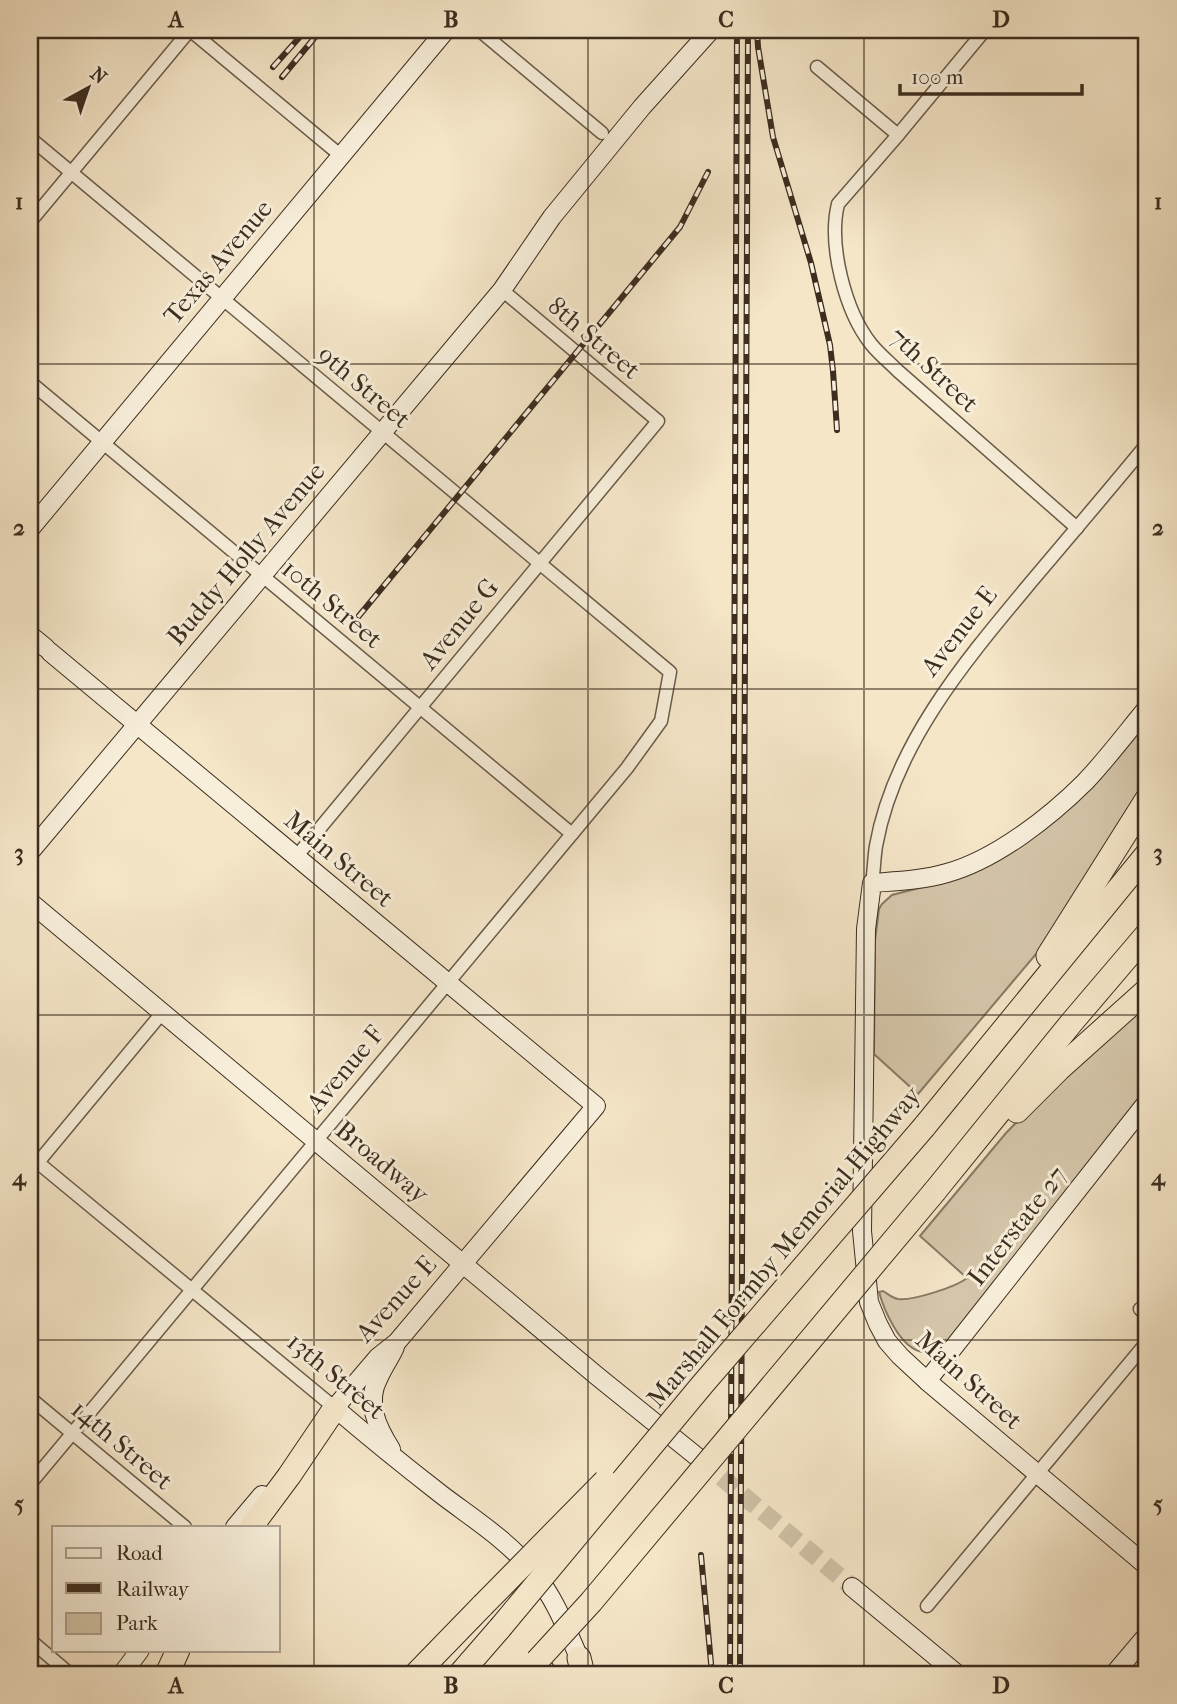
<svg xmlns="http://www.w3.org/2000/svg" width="1177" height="1704" font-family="'IM FELL French Canon',serif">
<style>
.green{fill:#d6c7ab;stroke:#897a65;stroke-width:2}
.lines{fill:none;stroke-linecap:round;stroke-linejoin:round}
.secondary-tunnel{stroke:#d0c1a6;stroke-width:18;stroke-dasharray:18 9;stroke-linecap:butt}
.street-casing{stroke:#6a5b49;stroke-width:15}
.secondary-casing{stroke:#3c2d1f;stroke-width:20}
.highway-casing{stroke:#3c2d1f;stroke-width:25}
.street{stroke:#f8efdb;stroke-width:12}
.secondary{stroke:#f8efdb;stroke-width:18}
.highway{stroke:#f5e6c8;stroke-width:23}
.rail-casing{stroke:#3c2d1f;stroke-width:6}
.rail{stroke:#f8efdb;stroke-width:3.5;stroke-dasharray:10;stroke-linecap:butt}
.highway-bridge-casing{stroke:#3c2d1f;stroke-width:25;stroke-linecap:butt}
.highway-bridge{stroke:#f5e6c8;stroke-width:23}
.grid{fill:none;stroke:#3c2d1f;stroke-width:2;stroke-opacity:0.55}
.labels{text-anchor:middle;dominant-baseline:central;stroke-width:6;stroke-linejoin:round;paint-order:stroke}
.street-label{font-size:26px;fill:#3c2d1f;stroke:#f8efdb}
.neatline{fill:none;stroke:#3c2d1f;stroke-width:2.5}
.grid-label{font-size:23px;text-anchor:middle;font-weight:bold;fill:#3c2d1f}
</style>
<rect width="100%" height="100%" fill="#f5e6c8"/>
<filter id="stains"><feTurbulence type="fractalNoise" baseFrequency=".00286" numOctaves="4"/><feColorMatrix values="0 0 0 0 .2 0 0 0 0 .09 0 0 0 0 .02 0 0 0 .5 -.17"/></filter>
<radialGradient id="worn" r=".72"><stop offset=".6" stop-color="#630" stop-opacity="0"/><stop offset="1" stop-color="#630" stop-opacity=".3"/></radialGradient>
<g class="green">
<path d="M1147,718V783L1141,793L1055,929L1036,954L918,1094L874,1054L875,941L879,909L882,904L892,895L946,881L995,859Z"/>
<path d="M1147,999V1092L950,1342C941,1348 930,1355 919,1351C899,1345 884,1310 879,1292L883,1291C888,1294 892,1298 898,1299C912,1301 956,1287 967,1278L920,1236L1006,1133L1048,1090Z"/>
</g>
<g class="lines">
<g class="secondary-tunnel">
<path d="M723,31L724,30"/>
<path d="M701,1460L852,1587"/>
</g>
<g class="street-casing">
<g id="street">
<path d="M190,30L340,155"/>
<path d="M479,30L602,133"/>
<path d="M985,30L898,135L838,204C828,245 845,311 871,344C879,354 889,362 898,371L1077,528"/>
<path d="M817,67L898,135"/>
<path d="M30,138L670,672L661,721L627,768L30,1484"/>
<path d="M30,222L190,30"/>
<path d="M30,382L572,834"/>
<path d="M296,857L658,421L502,290"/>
<path d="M872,883C874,871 874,858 876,846C894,744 966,660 1031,582C1070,536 1109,490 1147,444"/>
<path d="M30,1156L335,1408"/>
<path d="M30,1172L162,1013"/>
<path d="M1140,1309L1147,1315"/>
<path d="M30,1398L185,1527"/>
<path d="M927,1606L1147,1342"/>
<path d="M30,1640L70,1674"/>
</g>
</g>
<g class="secondary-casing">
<g id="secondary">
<path d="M30,529L446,30"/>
<path d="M30,635L46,648"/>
<path d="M50,652L596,1106L397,1342L378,1357L327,1417"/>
<path d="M1147,708C1127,732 1107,759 1085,782C1050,817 995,860 947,873C923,880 897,881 872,883L866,929L862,1231L869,1302L878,1324L887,1341L900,1356L927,1381L1147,1566"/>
<path d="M30,852L502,290L552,217L642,107L711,30"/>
<path d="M30,902L597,1376L701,1460"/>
<path d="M927,1381L1147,1102"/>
<path d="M335,1408C370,1438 406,1467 442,1495C475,1520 510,1542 535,1574C558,1603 569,1636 584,1669"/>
<path d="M391,1449C377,1427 365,1402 379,1377C384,1366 390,1358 395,1347"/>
<path d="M235,1527L262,1495"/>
<path d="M852,1587L957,1674"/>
<path d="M122,1674L140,1650"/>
<path d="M1114,1674L1147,1635"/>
</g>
</g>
<g class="highway-casing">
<g id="highway">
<path d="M1048,956L1147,799"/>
<path d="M1017,1111L1059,1069L1147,990"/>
<path d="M924,1127L1147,854"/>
<path d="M935,1191L1072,1022L1147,934"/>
<path d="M251,1527L289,1476L335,1408"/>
<path d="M579,1658L583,1674"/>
<path d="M167,1674L178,1650"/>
<path d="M416,1674L483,1605"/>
<path d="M460,1674L500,1628"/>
<path d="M541,1674L543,1671"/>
</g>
</g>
<use href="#street" class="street"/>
<use href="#secondary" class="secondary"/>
<use href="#highway" class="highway"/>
<g class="rail-casing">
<g id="rail">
<path d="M757,30L758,47L773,137L811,263L830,345L833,371L837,430"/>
<path d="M273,67L306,30"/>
<path d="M282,77L321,30"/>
<path d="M358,617L680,227L708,172"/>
<path d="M701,1555L712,1674"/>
<path d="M730,1674L737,30"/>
<path d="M740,1674L748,30"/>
</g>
</g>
<use href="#rail" class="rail"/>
<g class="highway-bridge-casing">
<g id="highway-bridge">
<path d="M483,1605L605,1481"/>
<path d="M500,1628L702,1385L924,1127"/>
<path d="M537,1661L591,1602L935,1191"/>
</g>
</g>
<use href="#highway-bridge" class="highway-bridge"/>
</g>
<path class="grid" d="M314,30V1674M588,30V1674M864,30V1674M30,364H1147M30,689H1147M30,1015H1147M30,1340H1147"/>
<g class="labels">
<g class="street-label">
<text transform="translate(218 262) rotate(-50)">Texas Avenue</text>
<text transform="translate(594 338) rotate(40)">8th Street</text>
<text transform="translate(934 370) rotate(43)">7th Street</text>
<text transform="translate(364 387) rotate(40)">9th Street</text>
<text transform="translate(246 554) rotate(-50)">Buddy Holly Avenue</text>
<text transform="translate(332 604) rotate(40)">10th Street</text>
<text transform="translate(459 624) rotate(-51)">Avenue G</text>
<text transform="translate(959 631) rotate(-52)">Avenue E</text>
<text transform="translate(339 859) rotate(40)">Main Street</text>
<text transform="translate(345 1069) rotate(-50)">Avenue F</text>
<text transform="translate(382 1162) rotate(40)">Broadway</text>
<text transform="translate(1017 1226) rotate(-52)">Interstate 27</text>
<text transform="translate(784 1247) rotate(-50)">Marshall Formby Memorial Highway</text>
<text transform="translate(396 1299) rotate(-48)">Avenue E</text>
<text transform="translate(336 1376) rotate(40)">13th Street</text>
<text transform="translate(969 1380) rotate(42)">Main Street</text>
<text transform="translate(122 1445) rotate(40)">14th Street</text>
</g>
</g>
<rect width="1177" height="1704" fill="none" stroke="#f5e6c8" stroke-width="77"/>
<rect x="52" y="1526" width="228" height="126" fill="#f8efdb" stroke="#ada190" stroke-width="2"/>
<rect x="66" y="1548" width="35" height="10" fill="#f8efdb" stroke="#ada190" stroke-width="2"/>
<text x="116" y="1560" font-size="21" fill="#3c2d1f">Road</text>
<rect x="66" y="1583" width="35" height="10" fill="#3c2d1f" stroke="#ada190" stroke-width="2"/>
<text x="116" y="1596" font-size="21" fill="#3c2d1f">Railway</text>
<rect x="66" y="1613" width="35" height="21" fill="#d6c7ab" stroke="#ada190" stroke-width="2"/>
<text x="116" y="1630" font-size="21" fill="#3c2d1f">Park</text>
<g transform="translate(88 88) rotate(40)" stroke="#f8efdb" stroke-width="5" paint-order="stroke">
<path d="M0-5L12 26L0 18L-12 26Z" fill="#3c2d1f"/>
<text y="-10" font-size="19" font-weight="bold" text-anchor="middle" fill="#3c2d1f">N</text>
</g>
<path d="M900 84v10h182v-10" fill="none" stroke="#3c2d1f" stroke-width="3.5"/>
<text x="911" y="84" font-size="21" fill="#3c2d1f" stroke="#f8efdb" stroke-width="5" paint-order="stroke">100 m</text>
<rect x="38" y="38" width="1100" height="1628" class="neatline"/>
<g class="grid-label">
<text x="176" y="27">A</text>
<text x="451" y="27">B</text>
<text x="726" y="27">C</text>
<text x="1001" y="27">D</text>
<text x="19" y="209">1</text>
<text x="1158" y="209">1</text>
<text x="19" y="535">2</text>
<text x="1158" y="535">2</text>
<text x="19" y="860">3</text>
<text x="1158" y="860">3</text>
<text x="19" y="1185">4</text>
<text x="1158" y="1185">4</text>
<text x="19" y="1511">5</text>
<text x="1158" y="1511">5</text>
<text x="176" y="1693">A</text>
<text x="451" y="1693">B</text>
<text x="726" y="1693">C</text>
<text x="1001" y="1693">D</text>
</g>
<rect width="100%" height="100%" filter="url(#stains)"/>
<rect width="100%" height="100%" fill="url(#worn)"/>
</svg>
